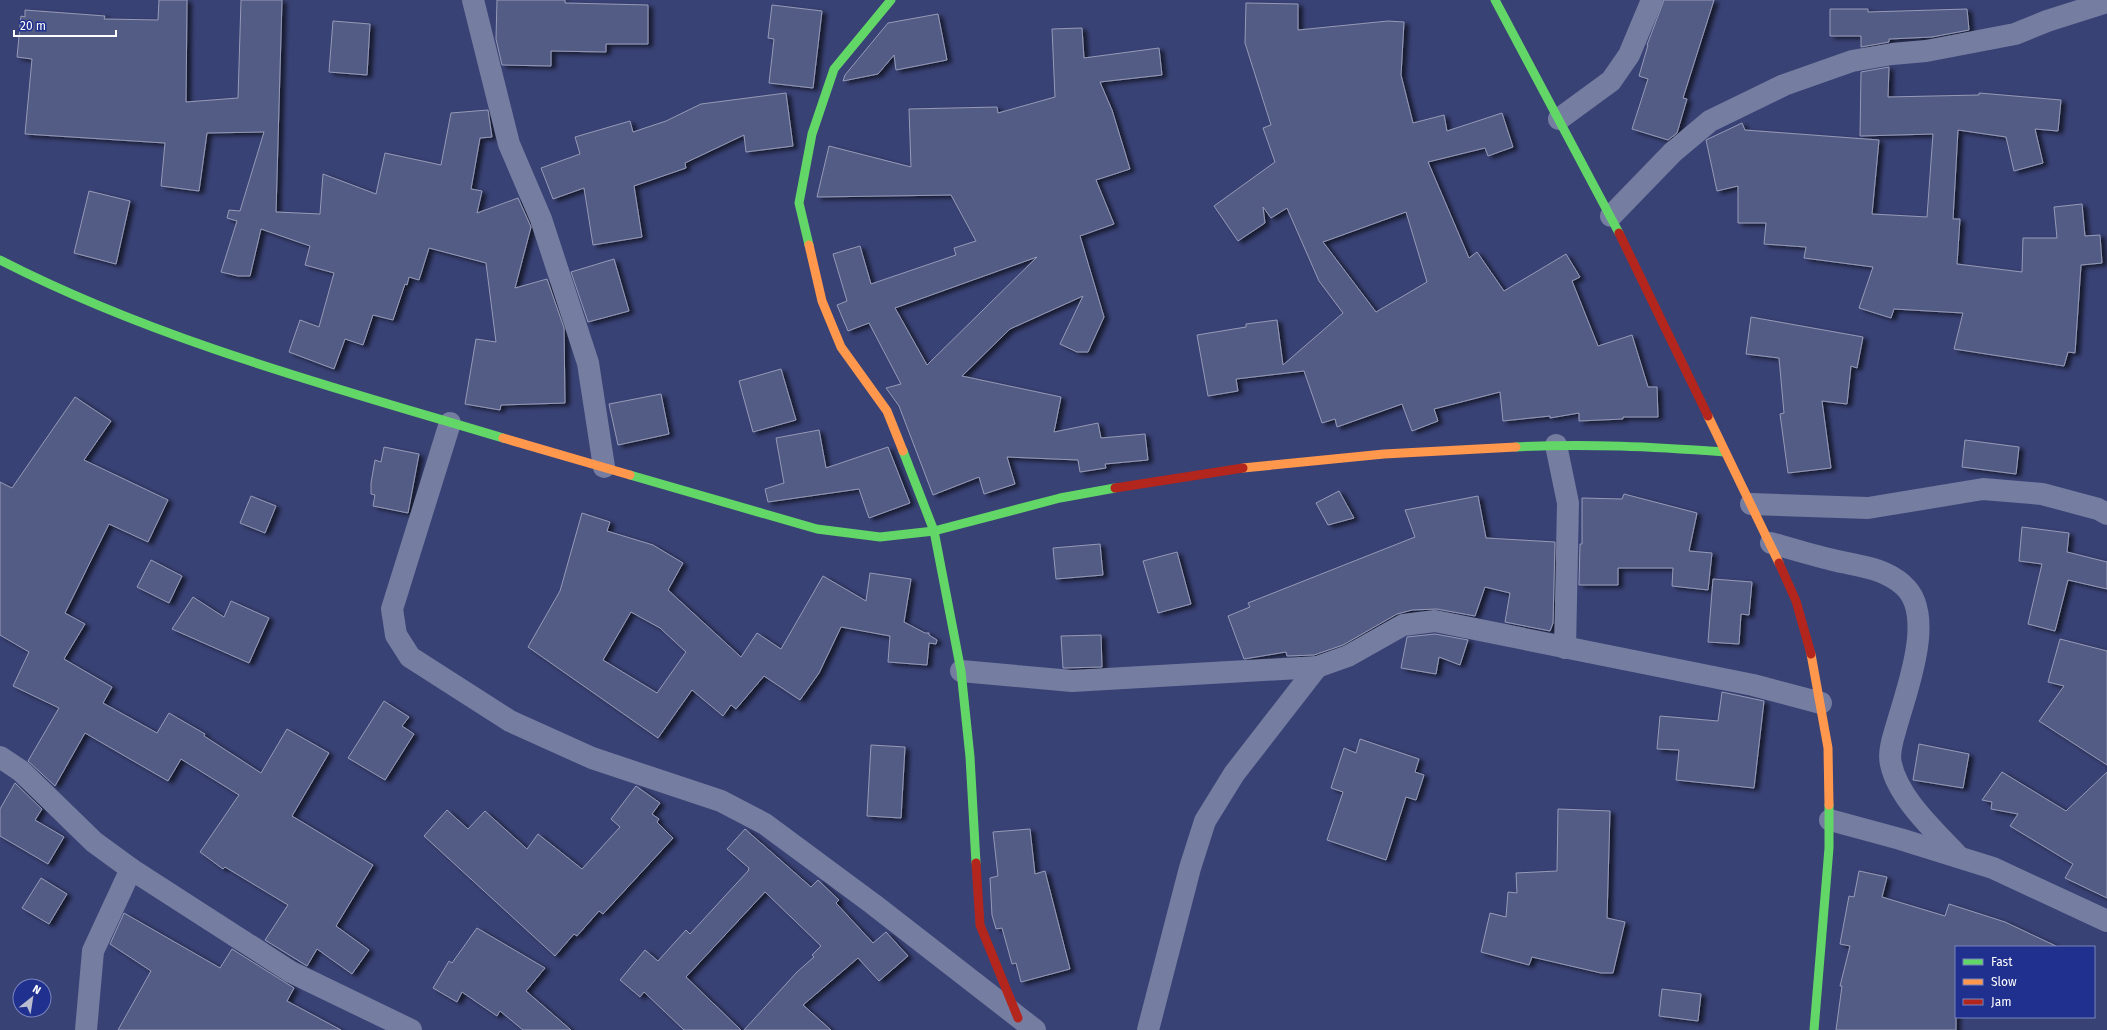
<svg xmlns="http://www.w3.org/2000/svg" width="2107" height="1030" font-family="'Fira Sans',sans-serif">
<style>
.building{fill:#535b84;stroke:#959ab7;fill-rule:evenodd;filter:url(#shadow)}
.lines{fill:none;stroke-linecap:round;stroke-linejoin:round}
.street{stroke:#757da0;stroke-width:22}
.fast{stroke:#63d668;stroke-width:9}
.slow{stroke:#ff974d;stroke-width:9}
.jam{stroke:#b3261e;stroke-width:9}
</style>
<defs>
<filter id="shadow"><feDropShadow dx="4.5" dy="2.5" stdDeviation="2" flood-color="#0009"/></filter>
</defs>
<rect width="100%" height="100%" fill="#394275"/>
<g class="building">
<path d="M159,0H187L186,102L238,98L241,0H282L276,212L320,214L323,174L376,194L385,153L441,165L451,113L488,110L492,137L480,138L471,189L482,191L477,213L518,198L531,227L515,288L547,279L564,328L565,403L501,405L500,410L465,404L476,339L496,342L486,263L429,248L419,280L409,277L407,285L405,284L393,320L373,315L363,345L345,339L334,369L289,352L300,320L319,327L334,273L305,265L310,246L261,229L250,276H238L221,272L237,221L227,218L229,210L240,211L264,132L207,133L199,191L161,186L165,143L25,134L32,59L17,57L21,16L25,17V10L105,16L104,19L158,20Z"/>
<path d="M497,0H565V3L648,5V44H606V52L551,51V66L502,65L496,39Z"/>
<path d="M1664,0H1714L1683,98L1687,99L1677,133L1668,140L1632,129L1648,79L1639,76L1648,45H1647Z"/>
<path d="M1246,3L1298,4V30L1388,21L1404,22L1401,75L1413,123L1444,115L1447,131L1502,113L1513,147L1488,156L1485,148L1428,162L1469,258L1477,252L1504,291L1566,254L1580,277L1572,281L1598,346L1632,335L1648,387H1657L1658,417H1623V419L1579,421V413L1550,418V416L1503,421L1500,392L1434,409L1438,421L1412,431L1402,404L1337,427L1335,419L1322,423L1304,371L1236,379L1238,391L1208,396L1197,335L1246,327V324L1277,320L1283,365L1343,313L1319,281L1287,208L1271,218L1263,207L1265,223L1238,241L1214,206L1275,162L1263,128L1271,125L1245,43ZM1406,212L1427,282L1376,312L1323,242Z"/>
<path d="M772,5L822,11L813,88L769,83L774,39L768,38Z"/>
<path d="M1830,9H1868V12L1967,9L1969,30L1932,37L1889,39V42L1861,47V36H1830Z"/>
<path d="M938,14L947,60L896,70L894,55L878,74L843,81L845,75L888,23Z"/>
<path d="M333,21L370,24L367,75L329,72Z"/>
<path d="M1082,28L1084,58L1159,48L1162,75L1100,82L1112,110L1130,169L1096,180L1114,224L1080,236L1104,317L1088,352H1077L1060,344L1083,296L1010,329L962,376L1061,397L1054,432L1098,423L1101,438L1145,434L1148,460L1105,464L1106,468L1080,472L1078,460L1007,457L1015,484L984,494L979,477L933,495L899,406L886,388L901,384L869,323L848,331L837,305L847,301L833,254L860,246L871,284L956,255L954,248L976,241L951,195L817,197L829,146L911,167L909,109L997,107L998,113L1055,97L1052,29ZM1037,257L927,365L895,308Z"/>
<path d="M1889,67L1888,97L1979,95V93L2061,100L2058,131L2035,129L2043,163L2014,171L2006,137L1958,130L1953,219H1960L1957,264L2022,272L2023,238H2057L2054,207L2082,204L2085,236L2100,235L2102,263L2081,265L2075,353L2068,352L2064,366L1954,349L1963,313L1894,309L1891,318L1859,308L1873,267L1804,258L1806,247L1764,244L1766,223H1738V186L1717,191L1706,140L1742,123L1745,130L1879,140L1872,214L1927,217L1933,134L1860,136L1861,72Z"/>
<path d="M786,93L793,146L746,152L744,135L685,163L686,168L634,186L642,237L593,245L584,188L553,199L541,168L580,154L575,137L630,121L633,132L666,121L701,104Z"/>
<path d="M89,191L130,201L116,264L74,253Z"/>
<path d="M614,259L629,311L588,322L571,272Z"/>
<path d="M1751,317L1863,337L1857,368L1851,366L1847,404L1822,401L1831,468L1788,473L1780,414L1784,413L1779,358L1746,354Z"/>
<path d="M781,369L796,420L753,432L739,381Z"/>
<path d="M661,394L669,434L618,445L609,404Z"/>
<path d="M75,397L111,421L84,460L168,500L148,542L109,524L65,613L85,624L64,659L112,687L103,703L157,733L169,713L205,734L204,736L261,773L287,729L329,753L292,816L373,865L336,926L369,950L352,974L317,949L307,966L265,940L288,905L225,867L223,869L200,852L239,795L181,759L168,781L85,733L55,786L28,761L59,708L13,686L29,652L0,635V482L12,488Z"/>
<path d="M819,430L826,468L888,447L910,503L869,518L859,489L768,502L765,489L784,483L776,438Z"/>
<path d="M1965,440L2019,447L2016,474L1962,467Z"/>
<path d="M384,447L419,454L408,513L373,506L375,495L371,494V483L375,460L381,462Z"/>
<path d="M1339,491L1354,518L1328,525L1316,503Z"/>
<path d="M1624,494L1697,513L1689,551L1712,553L1708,590L1672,586L1673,568H1618V585H1579L1580,544H1582V498L1622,499Z"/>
<path d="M251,496L276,506L265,533L240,523Z"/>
<path d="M1478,496L1486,538L1555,542L1553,623L1550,631L1505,622L1510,593L1485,587L1475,616L1437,609L1412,610L1397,614L1343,645L1314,655L1287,656L1286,652L1244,659L1228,616L1250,607L1248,603L1415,537L1405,510Z"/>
<path d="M582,513L610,522L607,531L653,545L683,563L668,590L741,657L757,633L781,649L823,576L866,601L870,573L911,579L904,622L925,633H929V635L937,640L936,644L929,643L927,665L888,662L890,636L841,627L819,673L800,700L764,676L736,709L731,705L723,716L692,690L658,738L528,647L560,591ZM631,612L660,628L686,652L657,693L603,660Z"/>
<path d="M2022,527L2069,533L2067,552L2107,562V589L2068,580L2055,631L2028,624L2042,564L2019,561Z"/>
<path d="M1100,544L1103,575L1056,579L1053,548Z"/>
<path d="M1177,552L1191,604L1158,613L1143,561Z"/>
<path d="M151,560L182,576L169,603L137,587Z"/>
<path d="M1713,579L1752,582L1749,615L1741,614L1739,644L1708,642Z"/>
<path d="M193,597L224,617L231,601L269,618L249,663L172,629Z"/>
<path d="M1435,634L1468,640L1460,665L1439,657L1436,674L1401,668L1407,637Z"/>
<path d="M1101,635L1102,667L1063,668L1061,636Z"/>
<path d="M2060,639L2107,651V765L2039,721L2064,686L2048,682Z"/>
<path d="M1722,692L1764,701L1754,788L1676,780L1679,750L1657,749L1660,716L1718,721Z"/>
<path d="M384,701L409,717L402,726L414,734L385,780L348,758Z"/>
<path d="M1360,739L1419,759L1415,772L1424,775L1416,800L1406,797L1386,860L1327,840L1343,792L1331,788L1344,748L1356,753Z"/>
<path d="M1919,744L1969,754L1963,788L1913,780Z"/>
<path d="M871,745L905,747L901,818L867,816Z"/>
<path d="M2002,772L2066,811L2107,772V898L2065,878L2073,864L2010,826L2018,814L1991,809L1992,802L1982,800Z"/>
<path d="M15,783L42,809L35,820L64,837L48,864L0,836V809Z"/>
<path d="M636,786L660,803L652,814L659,819L657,822L673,838L603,914L599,911L577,936L574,934L555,956L424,836L447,810L468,829L485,811L527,849L538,834L582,869L620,827L611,819Z"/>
<path d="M1558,809L1610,811L1607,918L1625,922L1613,973H1601L1532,957L1529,965L1481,952L1490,913L1506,917L1508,892L1517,893L1516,873L1557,871Z"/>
<path d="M745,829L811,887L818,880L839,900L836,903L873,943L886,932L908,956L879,981L858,958L803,1005L831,1030H744L797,972L814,957L812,955L821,946L765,892L686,977L741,1030H684L644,992L640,997L620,980L645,950L658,961L686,930L690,934L748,871L749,868L727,849Z"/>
<path d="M1030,829L1035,874L1045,871L1070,969L1021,982L1016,963L1012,964L1002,928L996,929L992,915L990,878L998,876L993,832Z"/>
<path d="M1859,871L1887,877L1882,897L1945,916L1949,904L2005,922L2058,947H1956V1030H1836L1842,986H1840L1850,946L1840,944L1849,896L1854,897Z"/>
<path d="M41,878L67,894L49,924L22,908Z"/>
<path d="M124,913L220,968L232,949L294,988L287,1001L341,1030H118L151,971L110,944Z"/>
<path d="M477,928L545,968L526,991L571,1030H523L500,1011L497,1016L462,992L457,1002L433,988L449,961L452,963Z"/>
<path d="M1662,989L1701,994L1698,1021L1659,1016Z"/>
</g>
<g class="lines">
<g class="street">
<path d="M473,0L509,144L541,219L588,363L604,467"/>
<path d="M1559,119L1611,81L1629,55L1652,0"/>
<path d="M1611,216L1673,152L1710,121L1784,85L1852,61L1892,54L1926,51L2015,34L2047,21L2107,2"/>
<path d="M450,423L392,609L396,635L410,657L510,721L592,758L721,801L765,824L873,904L1035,1030"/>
<path d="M1556,445L1568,503L1565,648"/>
<path d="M1751,504L1868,508L1983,489L2042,494L2098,509L2107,514"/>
<path d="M1771,543C1792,549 1812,555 1833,560C1857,566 1883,567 1903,585C1937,614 1906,691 1896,728C1893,738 1888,753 1891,764C1898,798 1935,831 1958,856"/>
<path d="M961,671L1072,681L1317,667L1348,656L1403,625L1435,621L1753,685L1821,703"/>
<path d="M0,757L21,771L94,842L131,869L291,972L411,1030"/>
<path d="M1830,820L1900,839L1993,868L2107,921"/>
<path d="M86,1030L93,951L131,869"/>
<path d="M1148,1030L1190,868L1205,821L1234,774L1317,667"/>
</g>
<g class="fast">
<path d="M1495,0L1619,233"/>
<path d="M809,245L799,203L812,134L834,69L891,0"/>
<path d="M0,260C158,341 333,387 503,438"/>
<path d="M1516,447C1586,443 1655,447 1725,452"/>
<path d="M903,451L934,531L961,671L970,757L976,863"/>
<path d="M630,475L817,529L880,537L934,531L1060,498L1115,488"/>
<path d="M1814,1030L1829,848V805"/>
</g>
<g class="slow">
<path d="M809,245L822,301L841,347L887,411L903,451"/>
<path d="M1708,416L1779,563"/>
<path d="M503,438L630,475"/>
<path d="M1243,468L1384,454L1516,447"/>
<path d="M1811,654L1828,748L1829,805"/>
</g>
<g class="jam">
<path d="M1619,233L1708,416"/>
<path d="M1115,488L1243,468"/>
<path d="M1779,563L1796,601L1811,654"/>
<path d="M976,863L980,925L1018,1018"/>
</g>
</g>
<rect x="1955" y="946" width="140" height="72" fill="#20308e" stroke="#7983bb"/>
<rect x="1963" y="959" width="20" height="6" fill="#63d668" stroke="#7983bb"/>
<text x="1991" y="966" font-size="12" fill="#ffffff">Fast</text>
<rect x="1963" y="979" width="20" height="6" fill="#ff974d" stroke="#7983bb"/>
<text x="1991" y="986" font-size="12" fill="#ffffff">Slow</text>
<rect x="1963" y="999" width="20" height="6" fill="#b3261e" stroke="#7983bb"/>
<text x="1991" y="1006" font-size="12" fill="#ffffff">Jam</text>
<g transform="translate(32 998) rotate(30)"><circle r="19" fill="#20308e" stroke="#7983bb"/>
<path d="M0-3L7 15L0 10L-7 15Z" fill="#babdcf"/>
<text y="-6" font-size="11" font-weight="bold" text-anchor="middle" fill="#ffffff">N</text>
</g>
<path d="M14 30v6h102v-6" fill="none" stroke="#ffffff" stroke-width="2"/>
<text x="20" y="30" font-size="12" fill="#ffffff" stroke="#20308e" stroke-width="3" paint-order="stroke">20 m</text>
</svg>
